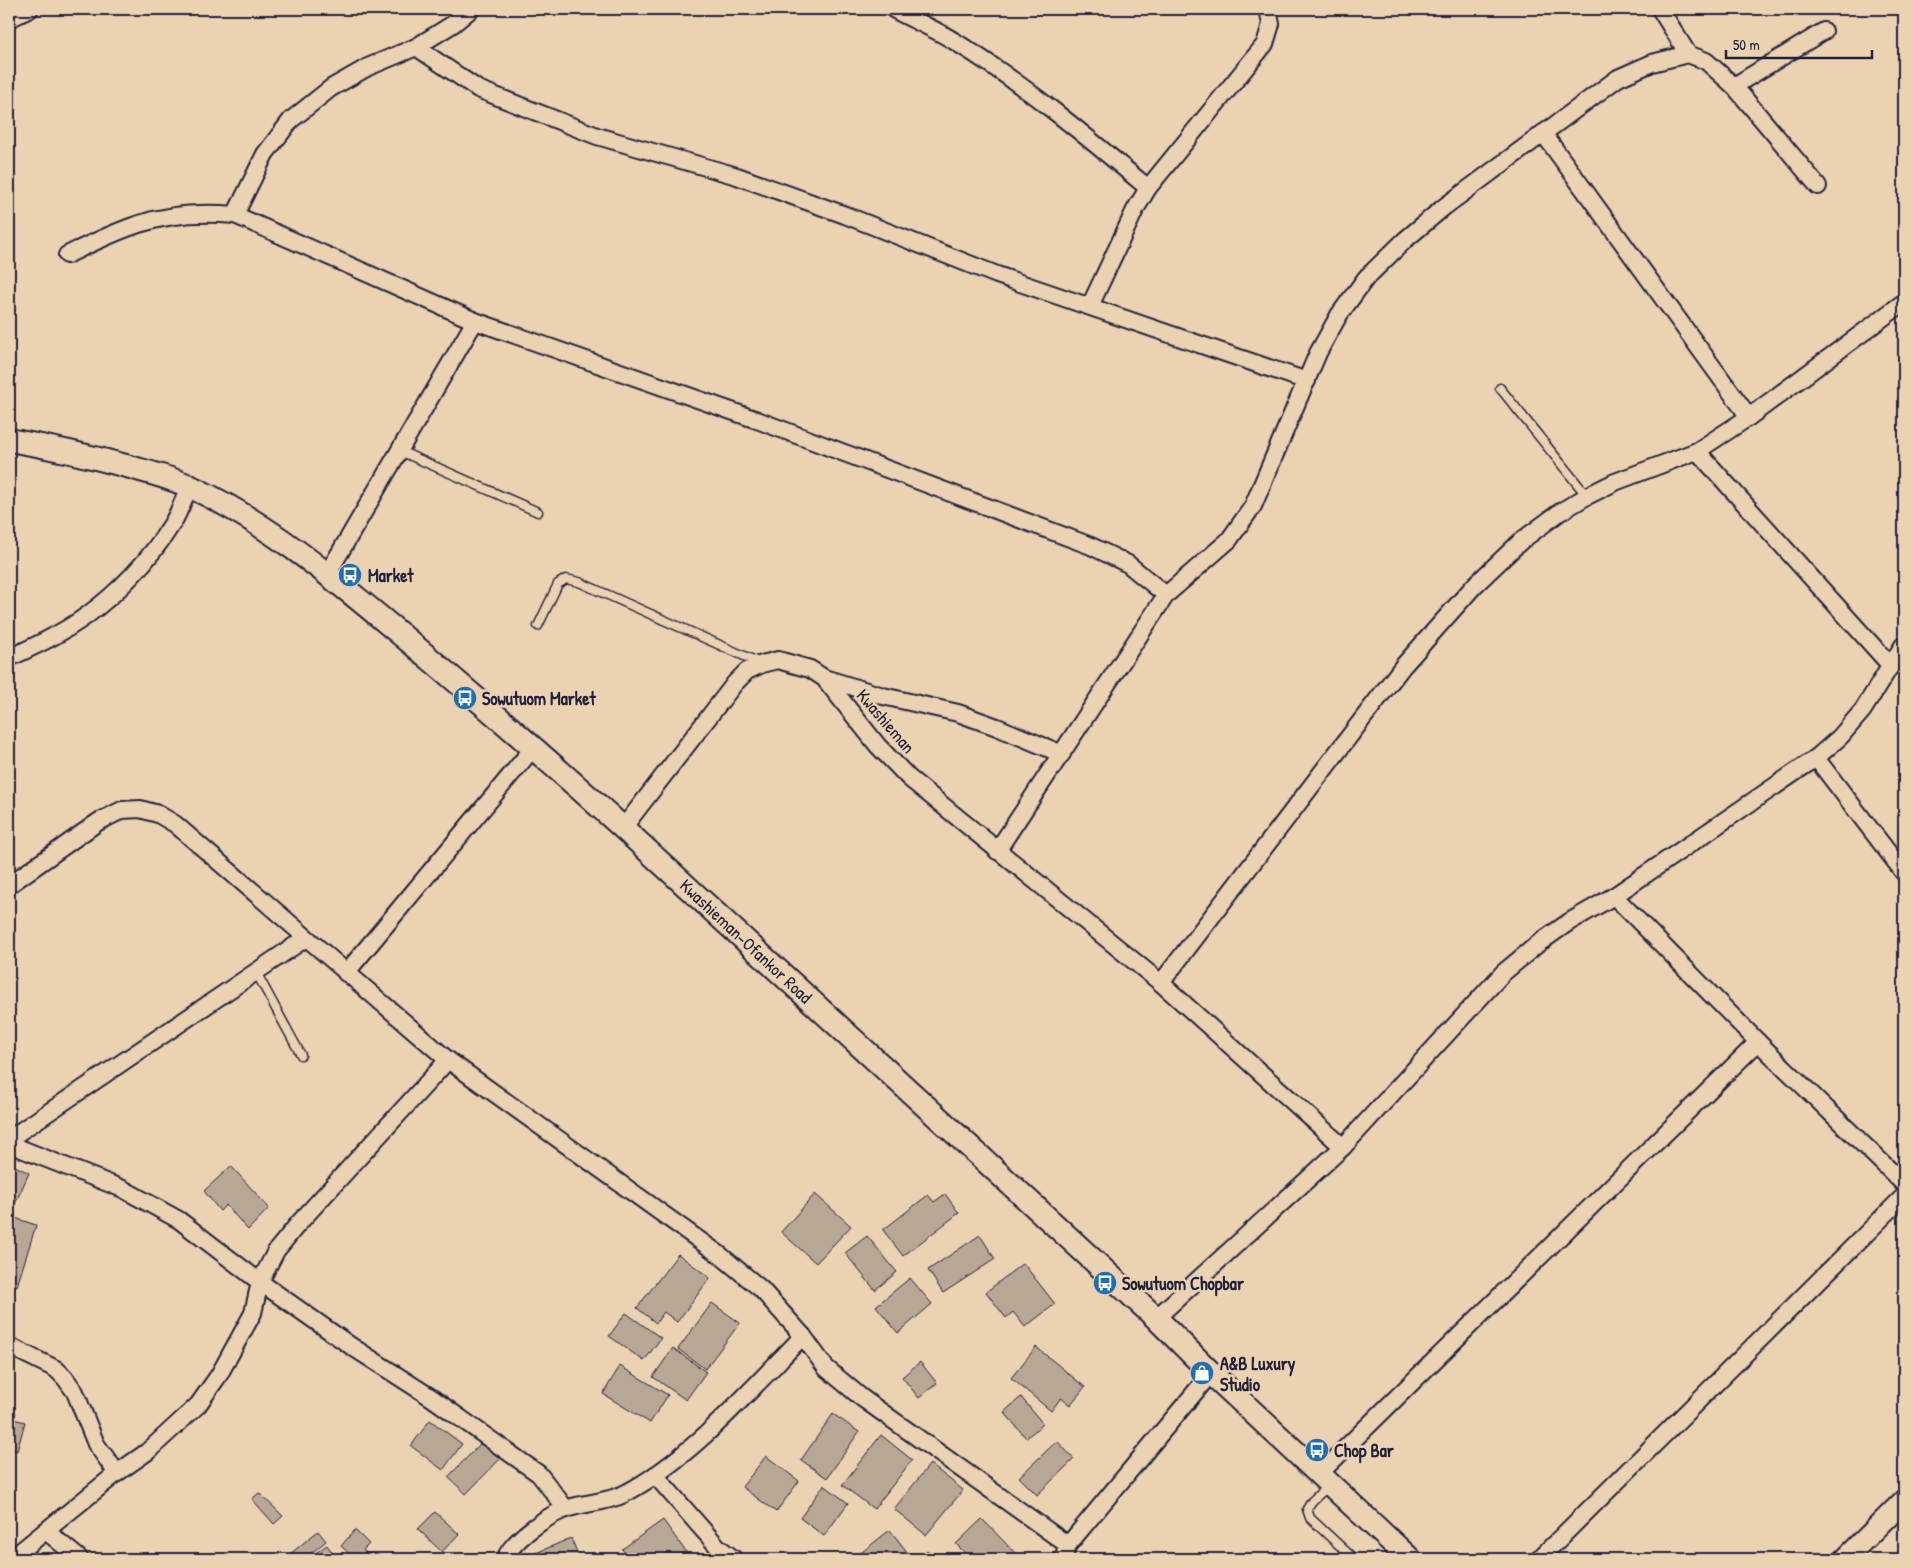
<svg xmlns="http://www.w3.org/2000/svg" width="1913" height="1568" font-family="'Patrick Hand',sans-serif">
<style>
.building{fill:#b9a795;stroke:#22223b}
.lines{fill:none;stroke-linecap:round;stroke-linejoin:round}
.service-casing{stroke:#22223b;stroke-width:11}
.minor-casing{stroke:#22223b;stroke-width:20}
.tertiary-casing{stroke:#22223b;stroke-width:24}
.secondary-casing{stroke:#22223b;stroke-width:26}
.service{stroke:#ebd2b3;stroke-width:8}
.minor{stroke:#ebd2b3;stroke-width:16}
.tertiary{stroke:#ebd2b3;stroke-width:20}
.secondary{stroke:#ebd2b3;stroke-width:22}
.labels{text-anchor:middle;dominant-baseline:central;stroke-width:5;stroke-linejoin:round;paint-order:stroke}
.poi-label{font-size:18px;font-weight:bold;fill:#22223b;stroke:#ebd2b3;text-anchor:start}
.street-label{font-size:18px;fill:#22223b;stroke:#ebd2b3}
</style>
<rect width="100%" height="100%" fill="#ebd2b3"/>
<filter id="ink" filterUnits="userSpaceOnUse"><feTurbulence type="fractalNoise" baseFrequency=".02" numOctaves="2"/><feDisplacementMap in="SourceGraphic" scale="10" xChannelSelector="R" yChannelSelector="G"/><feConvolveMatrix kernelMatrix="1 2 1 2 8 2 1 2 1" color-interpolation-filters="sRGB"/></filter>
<g filter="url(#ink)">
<g class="building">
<path d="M9,1163L29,1173L15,1204L9,1201Z"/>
<path d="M231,1166L269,1208L248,1230L226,1205L220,1211L204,1191Z"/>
<path d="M815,1194L851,1226L816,1263L781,1232Z"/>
<path d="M945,1194L959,1213L903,1256L883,1230L928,1195L934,1202Z"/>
<path d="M9,1216L36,1225L17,1286L9,1283Z"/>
<path d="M980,1235L995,1259L943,1293L928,1270Z"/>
<path d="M867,1236L897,1272L875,1290L845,1253Z"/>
<path d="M678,1254L710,1278L677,1322L664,1312L656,1323L637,1308Z"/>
<path d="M1023,1263L1055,1304L1025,1327L1013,1312L1006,1318L986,1292Z"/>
<path d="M910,1278L932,1304L898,1333L876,1306Z"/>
<path d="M712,1303L740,1323L705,1369L678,1349Z"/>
<path d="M626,1313L661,1338L644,1361L609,1336Z"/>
<path d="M1036,1347L1085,1387L1070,1405L1061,1398L1051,1411L1011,1378Z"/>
<path d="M673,1348L706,1372L686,1400L653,1377Z"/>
<path d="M920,1362L937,1383L919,1398L902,1377Z"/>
<path d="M620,1366L668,1395L650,1423L603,1394Z"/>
<path d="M1021,1397L1043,1424L1026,1438L1004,1412Z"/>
<path d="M833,1414L859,1432L827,1478L801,1460Z"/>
<path d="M9,1418L25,1422L17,1451L9,1449Z"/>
<path d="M430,1420L462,1444L443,1470L411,1446Z"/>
<path d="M881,1435L912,1460L874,1509L842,1485Z"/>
<path d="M484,1440L502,1457L466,1494L448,1477Z"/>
<path d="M1057,1441L1074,1459L1037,1495L1019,1477Z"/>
<path d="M766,1456L799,1481L776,1512L742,1487Z"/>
<path d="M930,1464L963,1490L926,1535L894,1509Z"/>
<path d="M824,1485L848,1503L824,1536L800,1518Z"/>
<path d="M259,1493L283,1516L274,1524L252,1499Z"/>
<path d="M435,1512L459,1534L442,1552L418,1529Z"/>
<path d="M982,1519L1021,1559H971L956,1544Z"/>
<path d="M663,1520L686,1552L675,1559H629L622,1549Z"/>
<path d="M355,1530L369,1544L363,1550L373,1559H355L341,1546Z"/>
<path d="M890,1530L911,1557L908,1559H853Z"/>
<path d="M318,1531L326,1541L304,1559H284Z"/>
<path d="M571,1538L580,1559H522Z"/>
<path d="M327,1545L337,1559H307Z"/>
<path d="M927,1550L937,1559H918Z"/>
</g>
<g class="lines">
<g class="service-casing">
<g id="service">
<path d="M1500,388L1587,496"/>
<path d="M400,451L538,512"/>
<path d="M538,626L558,584L566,579L579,582L760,663"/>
<path d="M256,972L301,1055"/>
<path d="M1329,1485L1312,1501L1307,1509L1310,1518L1354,1559"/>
</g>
</g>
<g class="minor-casing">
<g id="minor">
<path d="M893,9C913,20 935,29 954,41C1023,83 1086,136 1148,188"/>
<path d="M1660,9L1688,54"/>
<path d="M9,19L30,9"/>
<path d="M416,47L478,89L597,136L737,176L845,215L997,275L1307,381"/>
<path d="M1734,86L1818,186"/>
<path d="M1543,133L1749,417"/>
<path d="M235,215L265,154L291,120L331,88L368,67L416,47L453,24L471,9"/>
<path d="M67,255C90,244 114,232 139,224C169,214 203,212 235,215L475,321L757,420L1091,546L1128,564L1166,595"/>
<path d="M1090,306L1135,210L1148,188L1265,44L1271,24L1268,9"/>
<path d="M1697,451L1891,666"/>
<path d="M328,573L475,321"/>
<path d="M9,658C35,646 63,633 86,616C119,592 150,559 172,524C179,513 184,499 189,486"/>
<path d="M824,678L883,696L958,713L997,727L1062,754"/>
<path d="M1816,758L1904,873"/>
<path d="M623,828L735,683L747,671L762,664L778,660L810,669L824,678L878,746L909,778L1161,983L1343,1147"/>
<path d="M997,851L1166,595L1229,540L1253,506L1318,353L1339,315L1366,278L1405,240L1444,207L1618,78L1652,63L1688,54L1706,61L1734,86L1824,31"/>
<path d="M9,885L98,822L122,810L140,809L158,814L175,824L448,1060L720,1255L761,1289L803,1336L826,1368L862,1398L1068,1545"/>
<path d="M1614,896L1758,1042L1904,1184"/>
<path d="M346,973L534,747"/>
<path d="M1161,983L1403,666L1474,586L1521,541L1560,512L1587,496L1615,482L1697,451L1749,417L1904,302"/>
<path d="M9,1139L306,938"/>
<path d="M9,1144L123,1189L179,1220L260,1282L351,1346L432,1398L539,1474L566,1509"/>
<path d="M1156,1318L1343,1147L1503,973L1539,943L1569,922L1614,896L1816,758L1840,737L1863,710L1904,644"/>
<path d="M9,1346L56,1369L65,1378L75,1392L96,1444L117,1473"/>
<path d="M1320,1473L1758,1042"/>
<path d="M655,1475L718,1547L734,1559"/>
<path d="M46,1531L80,1559"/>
<path d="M11,1559L117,1473L147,1452L198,1405L219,1375L253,1313L260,1282L276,1251L298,1224L448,1060"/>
<path d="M505,1559C513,1539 549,1514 569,1508C586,1503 608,1502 624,1494C690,1460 751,1389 803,1336"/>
<path d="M1063,1559L1068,1545L1211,1373"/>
<path d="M1539,1559L1904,1196"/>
</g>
</g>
<g class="tertiary-casing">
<path id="tertiary" d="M1845,1559L1904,1500"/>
</g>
<g class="secondary-casing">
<path id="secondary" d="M9,440C50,447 90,456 130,467C151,473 172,478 191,487C273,525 341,585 410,642C482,703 553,764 623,828L1156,1318L1211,1373L1410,1559"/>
</g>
<use href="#service" class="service"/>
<use href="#minor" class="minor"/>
<use href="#tertiary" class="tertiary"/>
<use href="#secondary" class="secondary"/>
</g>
</g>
<defs>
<g id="bus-disc" transform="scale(1.25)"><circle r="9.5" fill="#1f6fb2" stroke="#ebd2b3"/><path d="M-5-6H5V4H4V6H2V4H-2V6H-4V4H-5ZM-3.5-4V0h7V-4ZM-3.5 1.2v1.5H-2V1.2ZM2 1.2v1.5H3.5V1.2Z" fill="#fff"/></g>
<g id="shop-disc" transform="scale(1.25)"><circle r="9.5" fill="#1f6fb2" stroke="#ebd2b3"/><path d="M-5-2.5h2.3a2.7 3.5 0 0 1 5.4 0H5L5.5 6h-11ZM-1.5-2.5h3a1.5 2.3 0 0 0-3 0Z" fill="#fff"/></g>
</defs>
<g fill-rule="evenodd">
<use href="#bus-disc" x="350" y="575"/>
<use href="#bus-disc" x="465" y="698"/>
<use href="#bus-disc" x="1105" y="1283"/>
<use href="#shop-disc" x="1202" y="1373"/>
<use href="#bus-disc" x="1317" y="1450"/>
</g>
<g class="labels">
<g class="poi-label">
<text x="368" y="575">Market</text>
<text x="482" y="698">Sowutuom Market</text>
<text x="1122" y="1283">Sowutuom Chopbar</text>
<text x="1220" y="1363">A&amp;B Luxury<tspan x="1220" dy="21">Studio</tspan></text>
<text x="1334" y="1450">Chop Bar</text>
</g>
<g class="street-label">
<text transform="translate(886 721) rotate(49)">Kwashieman</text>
<text transform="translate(746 941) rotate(43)">Kwashieman-Ofankor Road</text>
</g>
</g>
<rect width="1913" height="1568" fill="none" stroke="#ebd2b3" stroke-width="30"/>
<rect x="15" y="15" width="1883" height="1538" fill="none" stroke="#22223b" stroke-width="2" filter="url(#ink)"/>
<path d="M1726 50v8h146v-8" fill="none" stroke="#22223b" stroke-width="2.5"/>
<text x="1733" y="50" font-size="15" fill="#22223b" stroke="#ebd2b3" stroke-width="4" paint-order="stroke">50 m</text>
</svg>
